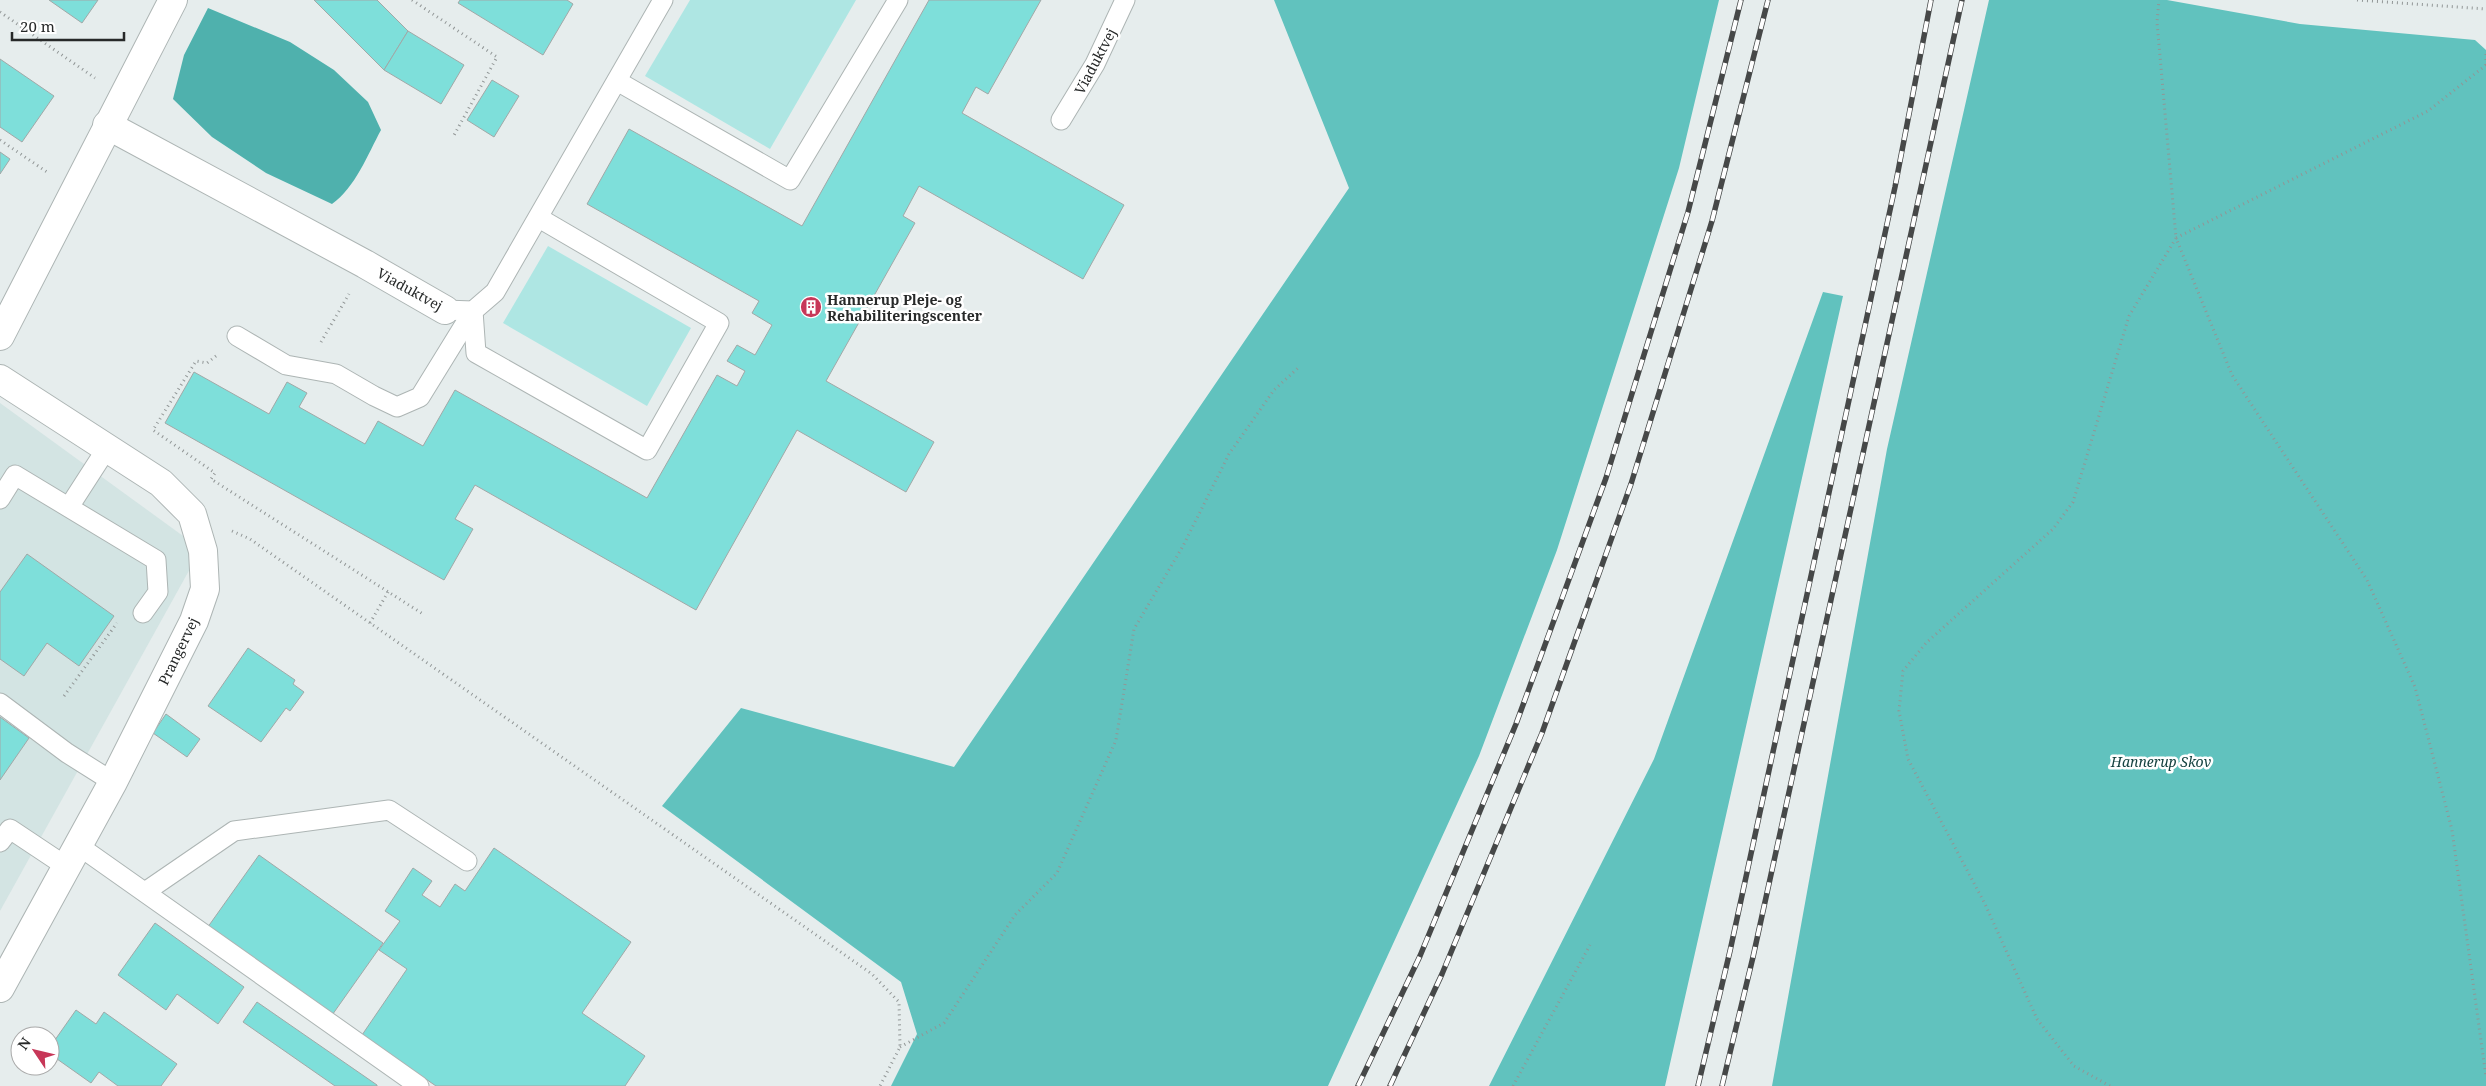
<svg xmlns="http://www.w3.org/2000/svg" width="2486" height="1086" font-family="'Noto Serif',serif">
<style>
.built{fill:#d3e4e3}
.green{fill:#aee6e3}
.forest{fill:#61c2be}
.water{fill:#4fb1ad}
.building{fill:#7edfda;stroke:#a1a8a7}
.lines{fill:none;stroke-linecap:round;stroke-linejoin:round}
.lane-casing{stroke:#adb5b4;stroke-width:21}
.street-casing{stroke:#adb5b4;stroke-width:30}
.path{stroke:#919696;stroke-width:3;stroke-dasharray:1 4;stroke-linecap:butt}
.lane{stroke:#fff;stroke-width:19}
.street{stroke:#fff;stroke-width:28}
.rail-casing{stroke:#464848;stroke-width:5.5}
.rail{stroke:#fff;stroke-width:4;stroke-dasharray:11;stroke-linecap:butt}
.labels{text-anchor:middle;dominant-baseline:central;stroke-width:5;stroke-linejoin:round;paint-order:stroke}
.street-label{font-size:14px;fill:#272929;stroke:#fff}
.poi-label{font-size:14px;font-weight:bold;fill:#272929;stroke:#fff;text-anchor:start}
.park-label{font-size:14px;font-style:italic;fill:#154240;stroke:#fff}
</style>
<rect width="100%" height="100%" fill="#e6eded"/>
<path class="built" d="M0,403L201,549L0,911Z"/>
<g class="green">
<path d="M690,0H856L770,149L645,76Z"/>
<path d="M548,246L691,328L647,406L503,323Z"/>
</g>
<g class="forest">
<path d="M1274,0H1719L1679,168L1557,550L1479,756L1328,1086H891L917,1034L901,982L662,806L741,708L954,767L1349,188Z"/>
<path d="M1989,0H2167L2300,24L2475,40L2486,50V1086H1772L1887,449Z"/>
<path d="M1823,292L1843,296L1665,1086H1489L1654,759Z"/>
</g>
<path class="water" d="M208,8L290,42L334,70L368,102L381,130C368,154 355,188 332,204L266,173L212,137L173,99L184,55Z"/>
<g class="building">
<path d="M49,0H98L82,23Z"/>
<path d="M314,0H377L408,31L384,70Z"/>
<path d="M460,0H567L573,4L543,55L458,3Z"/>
<path d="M929,0H1041L988,94L976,87L962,113L1124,205L1083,279L919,186L903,216L915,223L826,381L934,442L906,492L797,430L696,610L475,485L455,519L473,529L444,580L165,423L194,372L269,414L287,382L307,393L299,407L365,444L378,421L423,446L455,390L647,498L717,375L737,386L745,371L727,361L737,345L755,355L772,325L752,313L759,301L587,204L629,129L802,226Z"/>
<path d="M408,31L464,65L441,104L384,70Z"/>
<path d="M0,59L54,96L22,142L0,127Z"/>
<path d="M492,80L519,96L494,137L467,120Z"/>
<path d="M0,152L10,159L0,174Z"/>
<path d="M27,554L114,616L79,666L47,643L24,676L0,659V592Z"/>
<path d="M248,648L295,680L293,684L304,692L290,711L286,708L261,742L208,706Z"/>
<path d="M166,714L200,739L187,757L153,733Z"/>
<path d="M0,717L29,738L0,780Z"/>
<path d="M494,848L631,942L582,1013L645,1056L625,1086H436L362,1035L407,969L379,950L400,921L385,911L413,868L432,881L422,895L440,907L455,884L465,891Z"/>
<path d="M259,855L383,943L330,1018L205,931Z"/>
<path d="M155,923L244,987L218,1024L177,994L166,1010L118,975Z"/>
<path d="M257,1002L377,1085V1086H335L243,1022Z"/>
<path d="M76,1010L96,1024L104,1012L177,1064L161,1086H118L99,1072L91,1083L50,1054V1047Z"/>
</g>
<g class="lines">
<g class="lane-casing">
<g id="lane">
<path d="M617,81L790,180L898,0"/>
<path d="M1061,120L1095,64L1125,0"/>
<path d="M445,310L473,311L495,292L663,0"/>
<path d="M473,311L476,353L647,450L719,323L539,218"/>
<path d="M237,336L286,365L336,374L374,396L397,407L420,397L473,311"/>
<path d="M0,499L15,475L156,560L158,592L143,613"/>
<path d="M69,507L107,448"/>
<path d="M0,703L67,753L113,782"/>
<path d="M0,842L10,829L67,867"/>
<path d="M79,846L419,1086"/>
<path d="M145,892L234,831L389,810L467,861"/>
</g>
</g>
<g class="street-casing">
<g id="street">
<path d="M107,125L365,264L445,310"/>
<path d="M0,336L173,0"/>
<path d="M0,379L161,483L192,514L203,551L205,589L194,621L113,782L0,988"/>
</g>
</g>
<g class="path">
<path d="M412,0L497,57L453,137"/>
<path d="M2357,0L2486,9"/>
<path d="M0,12L95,78"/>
<path d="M2486,65L2428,111L2176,238L2232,375L2367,580L2415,687L2452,830L2486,1077"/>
<path d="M2486,65V53"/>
<path d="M0,140L47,172"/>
<path d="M321,342L349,294"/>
<path d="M216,356L207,363L196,361L153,430L215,473L211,479L423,614"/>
<path d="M232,531L250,539L872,974L899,1002L900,1047L880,1086"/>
<path d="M370,623L388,592"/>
<path d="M64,696L117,623"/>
<path d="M900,1047L944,1023L1015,915L1057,873L1116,740L1134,629L1183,546L1229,454L1274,390L1298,368"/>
<path d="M1513,1086L1590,945"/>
<path d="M2110,1086L2074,1066L2037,1019L1985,904L1908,759L1899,711L1903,671L1926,643L2053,529L2073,502L2129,316L2176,238L2157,22L2159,0"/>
</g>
<use href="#lane" class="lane"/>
<use href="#street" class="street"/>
<g class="rail-casing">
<g id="rail">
<path d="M1358,1086L1420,956L1516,724L1606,478L1688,212L1741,0"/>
<path d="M1390,1086L1442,974L1542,733L1631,484L1712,221L1768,0"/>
<path d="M1698,1086L1730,951L1895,187L1931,0"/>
<path d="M1722,1086L1753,957L1962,0"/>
</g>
</g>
<use href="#rail" class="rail"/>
</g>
<defs>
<g id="building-disc" transform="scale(1.125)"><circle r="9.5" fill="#c73758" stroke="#fff"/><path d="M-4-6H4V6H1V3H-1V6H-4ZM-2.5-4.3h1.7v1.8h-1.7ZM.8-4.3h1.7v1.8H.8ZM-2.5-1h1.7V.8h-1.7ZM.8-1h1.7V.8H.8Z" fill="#fff"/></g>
</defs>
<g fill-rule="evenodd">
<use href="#building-disc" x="811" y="307"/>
</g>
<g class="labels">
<g class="street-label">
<text transform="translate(1095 61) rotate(-62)">Viaduktvej</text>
<text transform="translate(410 289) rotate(29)">Viaduktvej</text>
<text transform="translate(178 651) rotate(-64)">Prangervej</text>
</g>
<g class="poi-label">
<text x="827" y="299">Hannerup Pleje- og<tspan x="827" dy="16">Rehabiliteringscenter</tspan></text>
</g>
<g class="park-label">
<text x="2161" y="761">Hannerup Skov</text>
</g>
</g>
<g transform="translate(35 1051) rotate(305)"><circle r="24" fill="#ffffff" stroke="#a9a9a9"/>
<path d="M0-4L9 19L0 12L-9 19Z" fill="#c73758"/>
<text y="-8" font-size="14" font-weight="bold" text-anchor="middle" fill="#272929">N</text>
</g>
<path d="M12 32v8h112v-8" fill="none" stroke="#272929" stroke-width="2.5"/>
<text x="20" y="32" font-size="15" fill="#272929" stroke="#ffffff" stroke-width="4" paint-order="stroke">20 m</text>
</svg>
